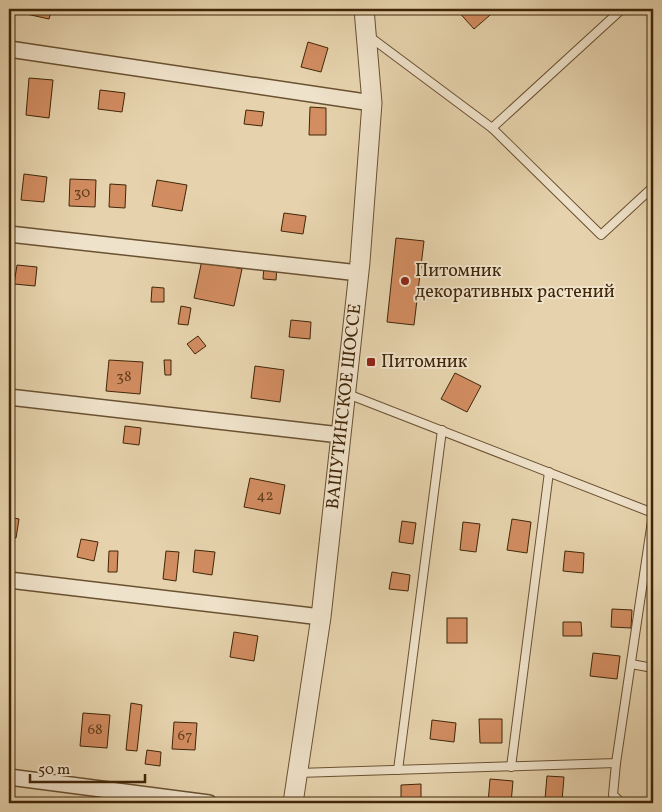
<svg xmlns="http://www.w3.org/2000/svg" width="662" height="812" font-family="Vollkorn,serif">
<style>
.building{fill:#d28d61;stroke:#402608}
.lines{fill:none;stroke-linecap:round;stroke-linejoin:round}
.service-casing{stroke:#6a5131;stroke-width:10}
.minor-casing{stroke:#6a5131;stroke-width:18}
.tertiary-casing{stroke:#6a5131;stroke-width:21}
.service{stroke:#efe2ca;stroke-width:8}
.minor{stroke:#efe2ca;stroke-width:15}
.tertiary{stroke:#efe2ca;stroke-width:19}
.poi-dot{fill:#8f2418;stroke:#efe2ca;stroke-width:2}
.labels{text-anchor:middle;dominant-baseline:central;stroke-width:4;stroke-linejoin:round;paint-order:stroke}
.number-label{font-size:15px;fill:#64401e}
.poi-label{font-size:18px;fill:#402608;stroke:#efe2ca;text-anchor:start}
.street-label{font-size:18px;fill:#402608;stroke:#efe2ca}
</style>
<rect width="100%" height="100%" fill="#e6d3ad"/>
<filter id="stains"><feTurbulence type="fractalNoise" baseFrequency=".004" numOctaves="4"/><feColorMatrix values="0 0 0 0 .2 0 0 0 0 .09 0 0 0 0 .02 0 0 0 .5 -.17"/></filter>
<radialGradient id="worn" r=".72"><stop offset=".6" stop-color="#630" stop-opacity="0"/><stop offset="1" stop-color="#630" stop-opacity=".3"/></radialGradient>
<g class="building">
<path d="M23,9H52L49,19L22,13Z"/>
<path d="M144,9H166V12L144,11Z"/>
<path d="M456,9H497L474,29Z"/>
<path d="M308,42L328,48L321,72L301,67Z"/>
<path d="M29,78L53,80L49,118L26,115Z"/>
<path d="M100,90L125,93L122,112L98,109Z"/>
<path d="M310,107L326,108V135H309Z"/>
<path d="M246,110L264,112L262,126L244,124Z"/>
<path d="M24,174L47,177L44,202L21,200Z"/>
<path d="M70,179L96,180L95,207L69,206Z"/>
<path d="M157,180L187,185L182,211L152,206Z"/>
<path d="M110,184L126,185L125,208L109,207Z"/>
<path d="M284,213L306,216L303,234L281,231Z"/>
<path d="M396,238L424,241L414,325L387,322Z"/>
<path d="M202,260L242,269L234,306L194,298Z"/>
<path d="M17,265L37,267L35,286L14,284Z"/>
<path d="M264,266L277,267L276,280L263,279Z"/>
<path d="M152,287L164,288V302H151Z"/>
<path d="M181,306L191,308L188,325L178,324Z"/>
<path d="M291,320L311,322L310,339L289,337Z"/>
<path d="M198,336L206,346L195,354L187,344Z"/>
<path d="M109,360L143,362L140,394L106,391Z"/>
<path d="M164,360H171V375H165Z"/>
<path d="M255,366L284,370L280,402L251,398Z"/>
<path d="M455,373L481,386L467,412L441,399Z"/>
<path d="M9,421L13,422L9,459Z"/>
<path d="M125,426L141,428L139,445L123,443Z"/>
<path d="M250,478L285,485L280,514L244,507Z"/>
<path d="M9,517L19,519L16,538L9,536Z"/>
<path d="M512,519L531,522L527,553L507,550Z"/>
<path d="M402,521L416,523L413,544L399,542Z"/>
<path d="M463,522L480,524L476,552L460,550Z"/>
<path d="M81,539L98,542L94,561L77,557Z"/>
<path d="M195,550L215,552L212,575L193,572Z"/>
<path d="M109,551H118L117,572H108Z"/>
<path d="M166,551L179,552L176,581L163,579Z"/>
<path d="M565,551L584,553L583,573L563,571Z"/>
<path d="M392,572L410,575L408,591L389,589Z"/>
<path d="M612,609L632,610L631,628L611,627Z"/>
<rect x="447" y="618" width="20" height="25"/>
<path d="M563,622H581L582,636H563Z"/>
<path d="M234,632L258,636L254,661L230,657Z"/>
<path d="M593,653L620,656L617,679L590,676Z"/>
<path d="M9,677L13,678L9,707Z"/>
<path d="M131,703L142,705L137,751L126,750Z"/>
<path d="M83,713L110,715L107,748L80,746Z"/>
<path d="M479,719H502V743H480Z"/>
<path d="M432,720L456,723L454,742L430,739Z"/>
<path d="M174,722L197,723L195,750L172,749Z"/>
<path d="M147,750L161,752L160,766L145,764Z"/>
<path d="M547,776L564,777L562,801L545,799Z"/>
<path d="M490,779L513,781L511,803H488Z"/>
<path d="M421,784V803H401V785Z"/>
</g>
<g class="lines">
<g class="service-casing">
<g id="service">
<path d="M370,37L492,128L601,235L653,187"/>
<path d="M492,128L622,9"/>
<path d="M345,393L653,513"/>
<path d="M631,664L653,668"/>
<path d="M616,763L613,795L622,803"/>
<path d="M511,767L549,472"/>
<path d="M398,770L442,430"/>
<path d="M298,773L616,763L653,514"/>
</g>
</g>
<g class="minor-casing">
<g id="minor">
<path d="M9,49L372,103"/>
<path d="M9,234L359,273"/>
<path d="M9,397L340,435"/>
<path d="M9,580L321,617"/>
<path d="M9,777L209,803"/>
</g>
</g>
<g class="tertiary-casing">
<g id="tertiary">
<path id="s1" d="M293,803L321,617L360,262L372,103L364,9"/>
</g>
</g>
<use href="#service" class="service"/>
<use href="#minor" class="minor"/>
<use href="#tertiary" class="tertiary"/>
</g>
<g class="poi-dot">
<circle cx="405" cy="281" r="5"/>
<rect x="366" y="357" width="10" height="10" rx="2.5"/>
</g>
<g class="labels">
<g class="number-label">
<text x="82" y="193">30</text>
<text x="124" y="377">38</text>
<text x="265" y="496">42</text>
<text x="95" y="730">68</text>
<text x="185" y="736">67</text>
</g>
<g class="poi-label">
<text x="415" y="271">Питомник<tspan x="415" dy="21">декоративных растений</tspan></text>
<text x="381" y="362">Питомник</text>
</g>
<g class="street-label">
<text stroke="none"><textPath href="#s1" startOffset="400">ВАШУТИНСКОЕ ШОССЕ</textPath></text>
</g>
</g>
<rect width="662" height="812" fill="none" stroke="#e6d3ad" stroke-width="30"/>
<rect x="10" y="10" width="642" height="792" fill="none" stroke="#402608" stroke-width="2.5"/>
<rect x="15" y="15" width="632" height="782" fill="none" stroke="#402608"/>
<path d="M30 774v8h115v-8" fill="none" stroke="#402608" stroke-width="2.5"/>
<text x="38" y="774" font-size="15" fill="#402608" stroke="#efe2ca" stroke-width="4" paint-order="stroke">50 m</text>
<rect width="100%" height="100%" filter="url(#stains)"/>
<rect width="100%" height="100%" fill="url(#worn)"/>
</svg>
